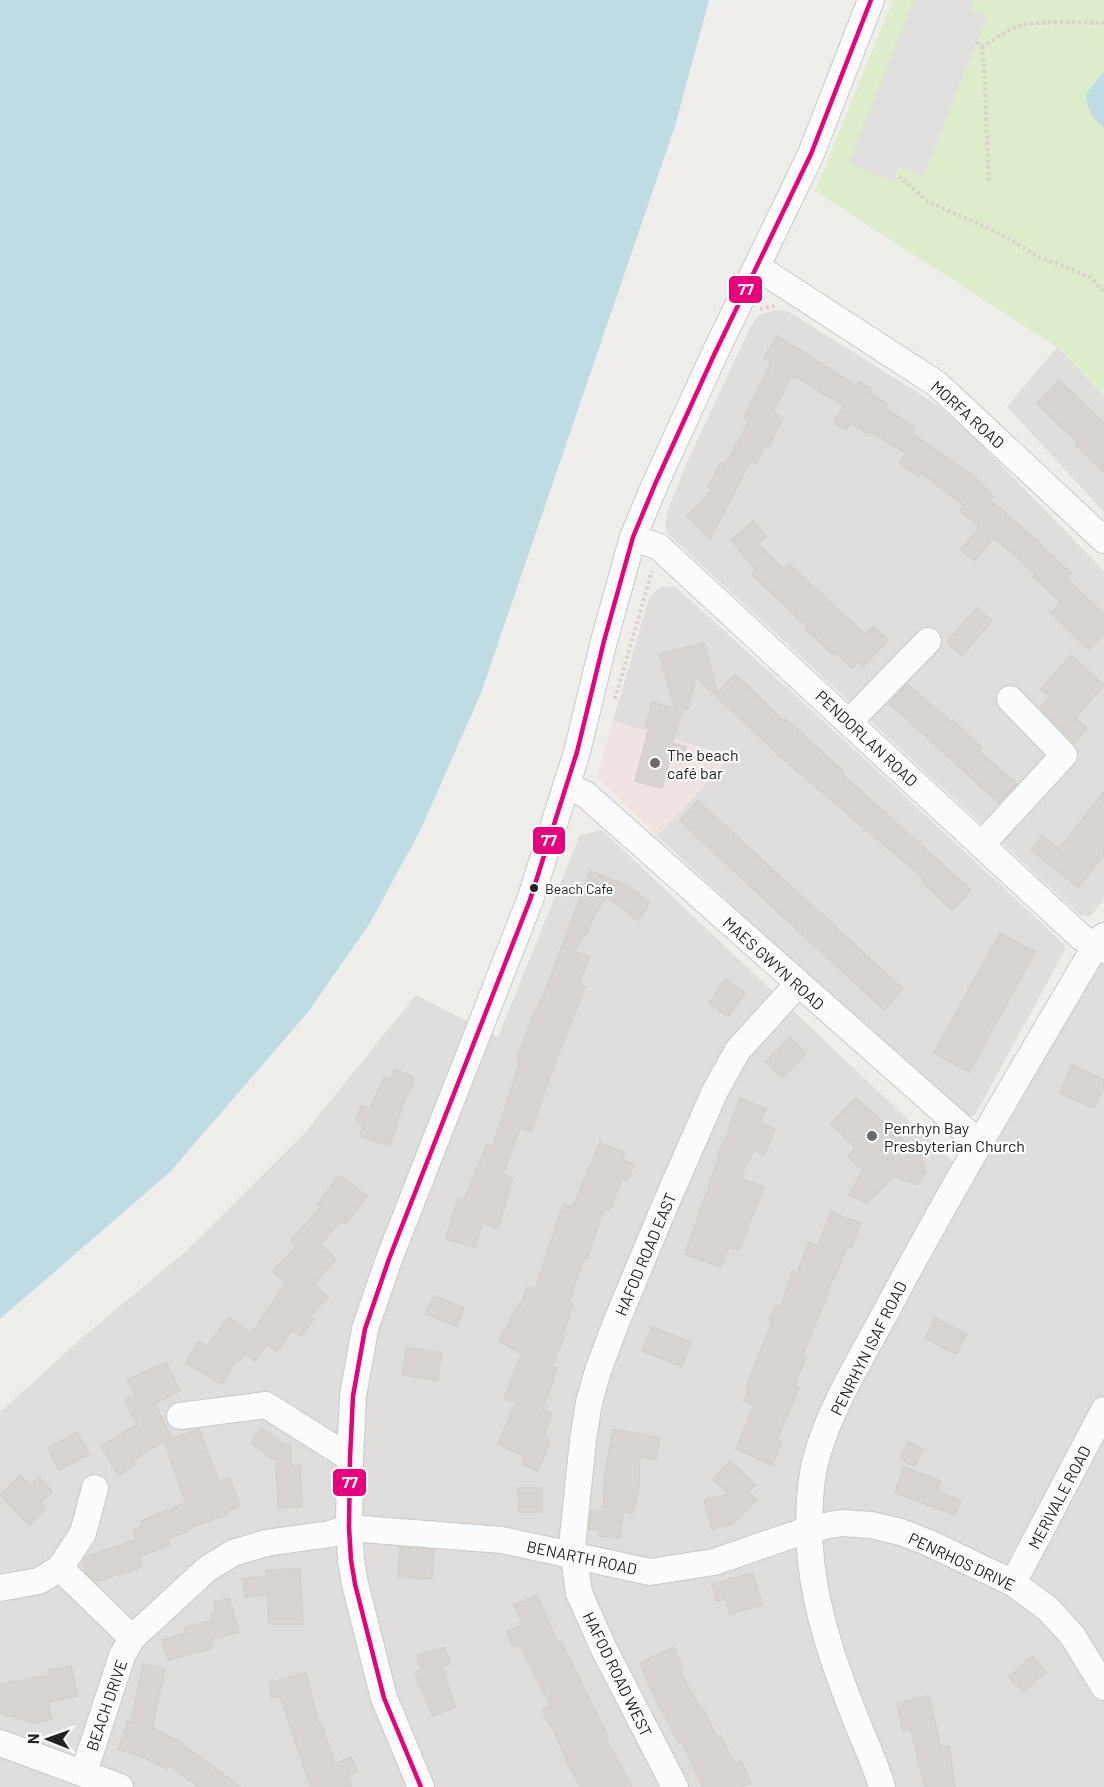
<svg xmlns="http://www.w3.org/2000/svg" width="1104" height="1787" font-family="Barlow,sans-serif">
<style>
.residential{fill:#dfdedc}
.commercial{fill:#f1e3e1}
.grass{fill:#ddeccb}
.parking{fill:#e0dfde}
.water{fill:#bfdbe3}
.building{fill:#d7d4d2;stroke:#d3d0cc;stroke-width:1.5}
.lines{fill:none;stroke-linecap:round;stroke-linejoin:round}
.minor-casing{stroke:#c9c8c7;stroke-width:28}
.path{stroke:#dccecd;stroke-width:4;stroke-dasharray:3 3;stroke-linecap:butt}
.minor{stroke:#fdfcfc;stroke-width:26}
.bus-1-casing{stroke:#fff;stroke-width:9}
.bus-1{stroke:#e5007d;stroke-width:4.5}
.poi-dot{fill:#6a6968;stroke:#fff;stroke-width:2}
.bus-dot{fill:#222;stroke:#fff;stroke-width:2}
.labels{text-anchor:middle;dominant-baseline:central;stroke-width:4.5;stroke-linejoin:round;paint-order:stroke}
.bus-label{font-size:14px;fill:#222;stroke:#fff;text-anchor:start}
.street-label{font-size:16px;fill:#222;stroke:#fff}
.poi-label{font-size:16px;fill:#222;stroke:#fff;text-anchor:start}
.line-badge{stroke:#fff;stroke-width:2}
.badge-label{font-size:16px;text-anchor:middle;font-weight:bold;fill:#fff}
</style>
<rect width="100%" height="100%" fill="#f0eeeb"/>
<g class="residential">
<path d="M778,310L789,312L936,404L977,440L1104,571V899L1090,917L1080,915L666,532V515L687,462L753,322L760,314Z"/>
<path d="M1057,347L1104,396V512L1007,407Z"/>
<path d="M662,586L676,587L842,738L1064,944L1065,950L975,1115L970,1117L963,1116L657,836L725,762L712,751L613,721L649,597Z"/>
<path d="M602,830L972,1180L1078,997L1104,960V1787H0V1412L83,1337L186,1251L302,1136L416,995L498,1037L580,835Z"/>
</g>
<path class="commercial" d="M613,721L712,751L726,762L657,836L597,777Z"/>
<path class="grass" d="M893,0H1104V396L1057,347L815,191Z"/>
<path class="parking" d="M914,0H973L971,10L987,16L924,176L899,167L893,182L849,163Z"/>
<g class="water">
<path d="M0,0H709L675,126L481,693L421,829L370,923L308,1012L170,1172L0,1319Z"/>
<path d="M1104,72V128C1091,118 1088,109 1086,94Z"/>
</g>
<g class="building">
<path d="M777,336L857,386L860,382L872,389L870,393L887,404L885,408L915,427L912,433L976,478L993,496L990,500L1042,545L1041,546L1071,573L1066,578L1104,614V634L1089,650L1051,613L1061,602L1033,577L1036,574L994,538L974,561L961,549L980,528L960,510L964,506L921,473L918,476L899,463L906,453L869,431L868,434L851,423L846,430L834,422L844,406L795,376L793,378L791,376L773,412L783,418L769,446L765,445L756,463L751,460L710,539L687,516L713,490L708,487L721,463L725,465L749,421L744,418L771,363L764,358Z"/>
<path d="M1059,380L1104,423V473L1076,445L1078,443L1037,403Z"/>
<path d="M753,521L766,536L757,544L784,569L789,564L865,634L873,626L888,640L863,667L857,662L852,668L835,652L833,654L805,629L807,627L752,574L756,570L731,540Z"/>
<path d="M977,608L992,621L962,655L947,642Z"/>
<path d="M704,643L717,693L735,674L784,721L786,719L843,771L841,773L971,890L952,910L922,882L924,879L781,757L696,677L688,709L674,706L660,654Z"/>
<path d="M1071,655L1104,685L1075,718L1087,728L1074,743L1040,708L1050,697L1041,689Z"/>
<path d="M907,684L951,722L953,720L982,748L979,751L1017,784L999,803L889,703Z"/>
<path d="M652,702L682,711L672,743L686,747L681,763L672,761L671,763L669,762L662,788L635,781L649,728L645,726Z"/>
<path d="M1104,792V855L1078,887L1031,850L1042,836L1059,849Z"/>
<path d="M698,801L903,989L884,1010L680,821Z"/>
<path d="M590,871L628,886L649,902L646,909L638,921L607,897L595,913L588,932L573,951L589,957L579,985L585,987L551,1073L531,1132L520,1128L503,1174L513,1178L498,1228L482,1223L475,1247L446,1239L458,1198L464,1200L487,1144L493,1146L520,1061L517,1059L535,1011L536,1012L548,984Z"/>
<path d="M1000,933L1035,952L969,1072L934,1053Z"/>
<path d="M726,979L745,993L728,1017L709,1003Z"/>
<path d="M790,1037L806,1053L782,1078L766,1062Z"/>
<path d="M1072,1065L1104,1080V1085L1094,1108L1060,1093Z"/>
<path d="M395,1069L413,1077V1083L404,1101L390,1146L360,1136L363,1124L356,1121L361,1106L370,1109L384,1077L390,1080Z"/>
<path d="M740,1098L766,1109L760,1123L775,1129L764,1155L754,1150L740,1178L764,1187L739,1250L729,1247L721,1267L685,1254L719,1157L717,1156L731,1127H729Z"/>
<path d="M856,1098L921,1155L926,1172L917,1184L893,1176L867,1203L849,1195L863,1170L848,1156L856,1148L831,1124Z"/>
<path d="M600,1143L625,1153L623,1160L634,1165L627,1181L622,1178L610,1210L604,1208L587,1259L584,1258L569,1302L573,1304L562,1336L564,1337L552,1366L557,1368L543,1409L552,1413L544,1438L550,1441L538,1471L522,1464L525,1456L498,1444L516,1402L504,1399L522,1353L499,1341L519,1304L521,1305L527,1287L535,1290L563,1204L572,1208Z"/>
<path d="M339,1175L367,1196L346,1224L341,1221L320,1244L336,1259L314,1284L328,1297L310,1316L314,1319L302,1336L292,1330L277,1351L267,1344L255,1361L245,1353L239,1361L237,1359L222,1384L186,1363L199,1341L207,1346L229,1317L251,1334L286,1283L273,1271L297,1246L291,1240L322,1206L318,1204Z"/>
<path d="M831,1212L861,1223L851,1248L847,1247L834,1279L832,1278L825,1301L806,1346L802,1356L806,1358L794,1386L799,1388L777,1439L782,1442L772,1465L736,1449L754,1405L744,1401L749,1388L746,1387L772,1322L769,1320L776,1306L781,1308L792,1271L797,1273L809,1242L818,1246Z"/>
<path d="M434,1296L464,1308L457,1326L426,1314Z"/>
<path d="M935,1318L967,1334L956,1354L925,1338Z"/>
<path d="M652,1327L691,1342L682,1366L642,1351Z"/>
<path d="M407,1347L442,1353L437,1381L402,1374Z"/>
<path d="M166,1362L180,1391L155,1403L171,1437L167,1440L199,1429L219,1482L230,1478L240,1506L227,1511L228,1514L187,1529L188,1531L168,1539L170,1545L139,1557L142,1567L96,1582L86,1573L83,1561L85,1557L136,1540L133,1530L143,1526L141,1521L186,1503L164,1441L132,1460L135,1465L118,1475L101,1446L137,1425L125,1399L135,1395L127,1380Z"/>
<path d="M261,1428L284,1444H290L291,1465L300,1464L302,1507L278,1508L276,1461L251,1443Z"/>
<path d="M613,1429L660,1438L656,1460L640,1457L639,1486L633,1513L623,1511L620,1538L599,1536L600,1530L589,1529L591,1510L603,1511L605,1474Z"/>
<path d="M77,1432L89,1454L59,1470L48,1448Z"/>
<path d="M908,1442L923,1449L915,1466L900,1459Z"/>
<path d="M730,1461L755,1485L748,1492L757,1500L734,1523L712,1529L704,1500L729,1494L713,1479Z"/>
<path d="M904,1467L941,1481L937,1491L961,1501L955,1515L895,1493Z"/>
<path d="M20,1475L30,1486L39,1477L52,1491L40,1503L46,1509L29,1525L0,1495Z"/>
<path d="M518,1488H542V1512H519Z"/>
<path d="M400,1547L434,1550L432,1579L398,1577Z"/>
<path d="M300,1569L303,1624H269L268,1595L245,1597L243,1579L266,1576V1570Z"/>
<path d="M753,1573L762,1605L730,1614L726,1599L717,1601L712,1584Z"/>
<path d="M537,1595L558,1644L561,1642L608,1736L605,1737L632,1787H581L568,1764L552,1725H550L542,1710L551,1706L519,1644L513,1646L507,1632L523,1625L514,1605Z"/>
<path d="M229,1598L239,1632L211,1640L213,1648L168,1660L162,1640L186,1633L184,1628L213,1620L211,1614L216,1612L214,1602Z"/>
<path d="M674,1647L683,1668L679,1670L702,1711L704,1710L716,1736L720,1735L735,1764L741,1761L751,1783L742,1787H703L682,1742L679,1743L651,1690L640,1663Z"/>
<path d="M445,1648L450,1664L442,1666L455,1707L433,1716L421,1686H419L415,1672L421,1670L417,1655Z"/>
<path d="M1032,1656L1046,1672L1023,1692L1009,1677Z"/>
<path d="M143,1664L165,1669L152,1728L177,1740L240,1787H199L169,1765L167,1769L136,1754V1755L118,1749L128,1721L131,1722Z"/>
<path d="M71,1666L78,1696L48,1702L52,1719L33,1723L0,1713V1684L49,1675V1670Z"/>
<path d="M306,1673L319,1724L321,1723L335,1764L351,1757L357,1771L348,1775L352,1787H311L280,1696L271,1698L270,1682Z"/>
<path d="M929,1696L941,1748L949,1746L955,1787H925L911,1729L903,1731L897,1703Z"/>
</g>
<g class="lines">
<g class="minor-casing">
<g id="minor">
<path d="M757,267L937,384L1104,540"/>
<path d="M633,537L659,547L1081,937L1104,950"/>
<path d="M849,722L928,641"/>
<path d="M566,786L585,794L979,1143"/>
<path d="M982,844L1064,755L1010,699"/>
<path d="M180,1416L266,1405L350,1458"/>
<path d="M571,1556L583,1440L589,1402L598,1371L615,1325L663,1210L715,1091L738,1050L798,984"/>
<path d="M574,1556L579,1593L603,1647L675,1787"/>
<path d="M60,1568L132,1638"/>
<path d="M1013,1583L1104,1410"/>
<path d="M0,1588L39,1581L60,1568L83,1533L95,1488"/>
<path d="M0,1743L120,1787"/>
<path d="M84,1772L122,1656L132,1638L207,1569L233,1553L266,1543L330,1534L349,1528L502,1540L650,1572L714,1562L810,1529L841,1523L871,1525L901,1532L929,1543L1013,1583L1048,1609L1072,1635L1104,1687"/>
<path d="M421,1787L384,1698L355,1584L351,1560L349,1528L350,1458L353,1396L365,1329L389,1259L530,900L577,752L604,641L633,537L656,482L714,355L811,154L871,0"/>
<path d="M882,1787C876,1765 865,1743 857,1722C836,1670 817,1617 811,1561C808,1530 808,1486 817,1455C832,1403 865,1352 890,1304C955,1182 1026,1064 1096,945L1104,936"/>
</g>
</g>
<g class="path">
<path d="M977,42L982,47L984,63L989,182"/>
<path d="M982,47C994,39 1009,28 1024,25C1046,20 1080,23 1104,23"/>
<path d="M899,176L927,201L996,232L1040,257L1090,277L1104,292"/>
<path d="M760,309L775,306"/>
<path d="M615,699L652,571"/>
</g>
<use href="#minor" class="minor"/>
<g class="bus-1-casing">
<path id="bus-1" d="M421,1787L384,1698L355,1584L351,1560L349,1528L350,1458L353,1396L365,1329L389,1259L530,900L577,752L604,641L633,537L656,482L714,355L811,154L871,0"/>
</g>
<use href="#bus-1" class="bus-1"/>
</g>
<g class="poi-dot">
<circle cx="655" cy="763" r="6"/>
<circle cx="872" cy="1136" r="6"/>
</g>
<circle class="bus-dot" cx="534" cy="888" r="5"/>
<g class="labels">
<g class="bus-label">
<text x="545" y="888">Beach Cafe</text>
</g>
<g class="street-label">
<text transform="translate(968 414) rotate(42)">MORFA ROAD</text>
<text transform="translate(867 738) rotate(43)">PENDORLAN ROAD</text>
<text transform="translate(774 963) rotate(42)">MAES GWYN ROAD</text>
<text transform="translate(645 1254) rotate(-67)">HAFOD ROAD EAST</text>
<text transform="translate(868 1348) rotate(-63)">PENRHYN ISAF ROAD</text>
<text transform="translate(1059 1497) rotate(-62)">MERIVALE ROAD</text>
<text transform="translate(582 1557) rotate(12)">BENARTH ROAD</text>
<text transform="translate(962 1561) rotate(25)">PENRHOS DRIVE</text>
<text transform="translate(618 1674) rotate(64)">HAFOD ROAD WEST</text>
<text transform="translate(106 1705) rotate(-71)">BEACH DRIVE</text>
</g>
<g class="poi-label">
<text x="667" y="754">The beach<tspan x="667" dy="18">café bar</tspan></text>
<text x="884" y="1127">Penrhyn Bay<tspan x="884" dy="18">Presbyterian Church</tspan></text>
</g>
</g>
<g class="line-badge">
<rect x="728" y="275" width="35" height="29" rx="6" fill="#e5007d"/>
<rect x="532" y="826" width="34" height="29" rx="6" fill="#e5007d"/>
<rect x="332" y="1468" width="35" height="29" rx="6" fill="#e5007d"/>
</g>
<g class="badge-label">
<text x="746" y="295">77</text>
<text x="549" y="846">77</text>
<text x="350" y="1488">77</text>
</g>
<g transform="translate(48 1739) rotate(271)" stroke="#ffffff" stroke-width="4.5" paint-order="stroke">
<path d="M0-4.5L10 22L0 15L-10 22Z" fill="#222222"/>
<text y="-9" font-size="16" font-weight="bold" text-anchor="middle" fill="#222222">N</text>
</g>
</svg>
